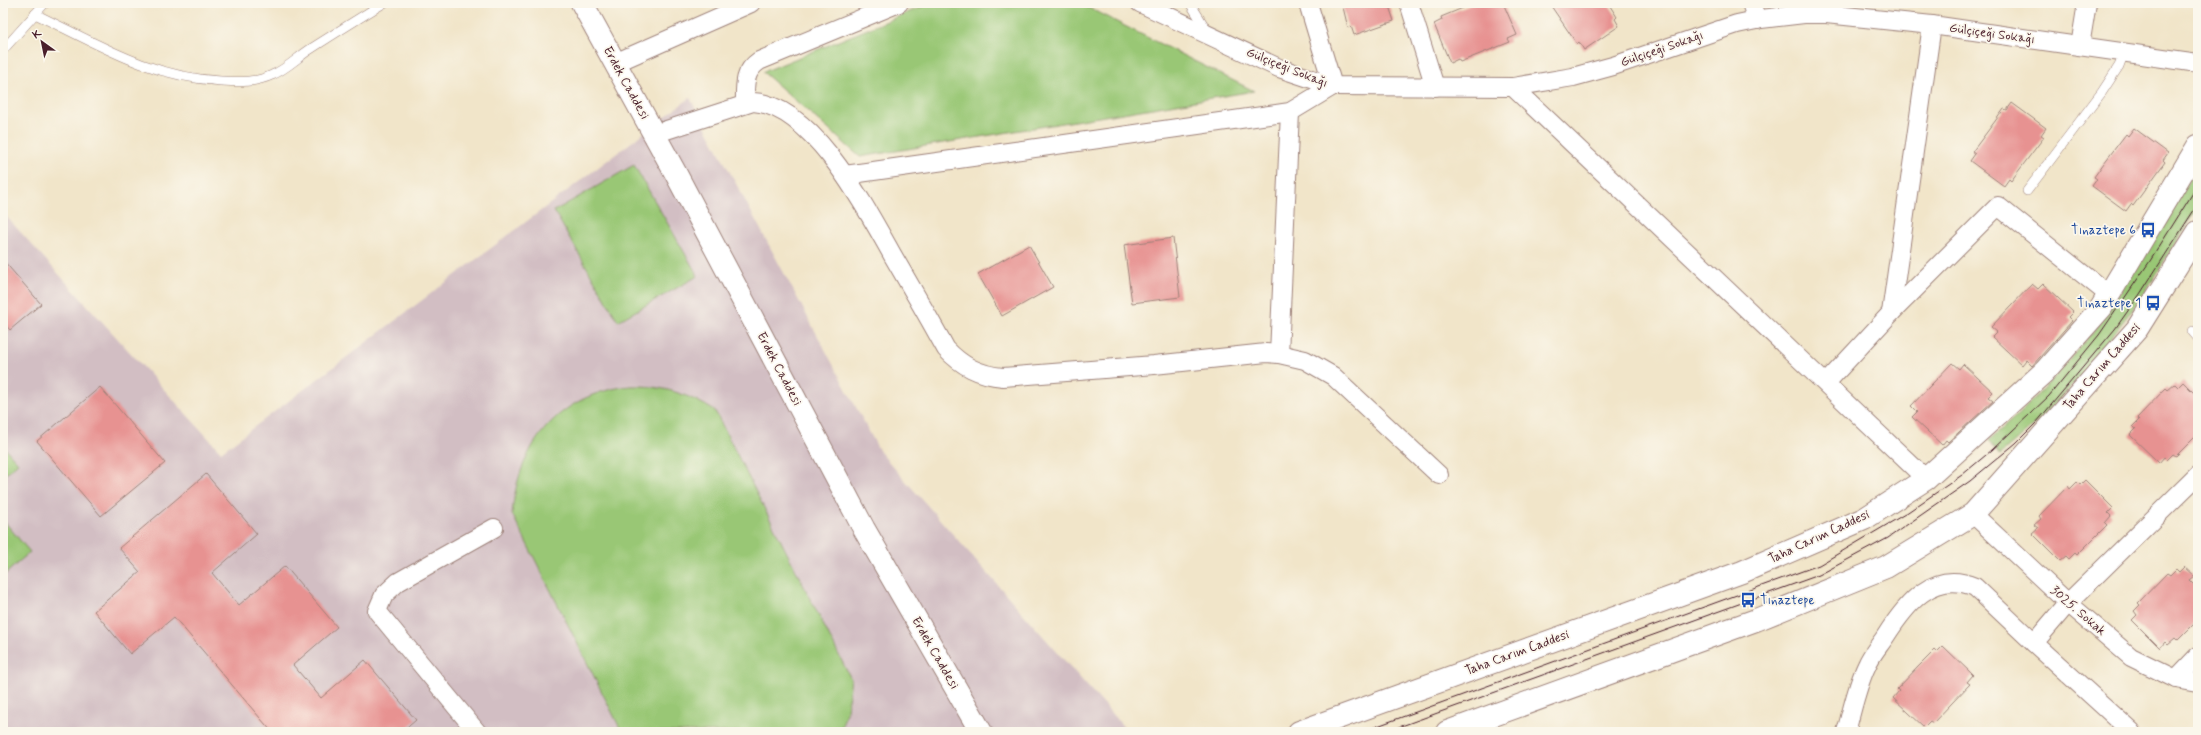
<svg xmlns="http://www.w3.org/2000/svg" width="2201" height="735" font-family="Mynerve,sans-serif">
<style>
.industrial{fill:#d2bec3}
.green{fill:#99c775;stroke:#727350}
.building{fill:#e79291}
.lines{fill:none;stroke-linecap:round;stroke-linejoin:round}
.lane-casing{stroke:#9e827a;stroke-width:10}
.street-casing{stroke:#9e827a;stroke-width:20}
.secondary-casing{stroke:#9e827a;stroke-width:24}
.lane{stroke:#fff;stroke-width:9}
.street{stroke:#fff;stroke-width:18}
.secondary{stroke:#fff;stroke-width:22}
.tram{stroke:#4a1f2b;stroke-width:1}
.labels{text-anchor:middle;dominant-baseline:central;stroke-width:3.5;stroke-linejoin:round;paint-order:stroke}
.street-label{font-size:13px;fill:#4a1f2b;stroke:#fbf7ec}
.transit-label{font-size:13px;fill:#164399;stroke:#fbf7ec;text-anchor:end}
</style>
<rect width="100%" height="100%" fill="#fbf7ec"/>
<filter id="ink" filterUnits="userSpaceOnUse"><feTurbulence type="fractalNoise" baseFrequency=".025" numOctaves="2"/><feDisplacementMap in="SourceGraphic" scale="8" xChannelSelector="R" yChannelSelector="G"/><feConvolveMatrix kernelMatrix="1 2 1 2 8 2 1 2 1" color-interpolation-filters="sRGB"/></filter>
<filter id="wash" filterUnits="userSpaceOnUse"><feTurbulence type="fractalNoise" baseFrequency=".012" numOctaves="4" result="noise"/><feDisplacementMap in="SourceGraphic" scale="16" xChannelSelector="R" yChannelSelector="G"/><feGaussianBlur stdDeviation="0.9" result="paint"/><feColorMatrix in="noise" values="0 0 0 0 0 0 0 0 0 0 0 0 0 0 0 0 0 1.4 0 .05"/><feComposite in="paint" operator="in"/></filter>
<g filter="url(#wash)">
<rect width="100%" height="100%" fill="#f1e5c9"/>
<path class="industrial" d="M690,98L880,452L1128,732H3V213L221,452Z"/>
<g class="green">
<path d="M931,3H1079L1254,91L860,157L763,72Z"/>
<path d="M634,165L698,276L618,321L554,211Z"/>
<path d="M2198,165V206L2147,290L2084,373L2042,418L2000,455L1989,440L2022,411L2052,380L2097,327Z"/>
<path d="M630,386C662,385 688,394 715,411L851,679L847,710L840,732H622L512,514C518,445 558,394 630,386Z"/>
<path d="M3,446L18,463L3,476Z"/>
<path d="M3,520L30,552L3,576Z"/>
</g>
<g id="blocks">
<g class="building">
<path d="M1342,3H1388L1394,21L1354,35L1351,26L1348,28Z"/>
<path d="M1475,3H1503L1517,35L1508,39L1510,42L1460,62L1458,59L1450,63L1434,24L1442,20L1441,17Z"/>
<path d="M1549,3H1608L1617,17L1615,19L1619,26L1584,50L1579,42L1577,44Z"/>
<path d="M2012,103L2046,128L2041,135L2044,137L2011,181L2009,179L2004,186L1970,161L1975,154L1972,152L1990,128L2004,109L2007,110Z"/>
<path d="M2134,128L2168,153L2163,160L2165,162L2144,191L2133,206L2131,204L2126,211L2092,186L2097,179L2094,177L2104,163L2126,134L2128,136Z"/>
<path d="M1173,238L1180,297L1132,303L1124,245Z"/>
<path d="M1029,245L1053,287L1002,316L978,274Z"/>
<path d="M3,260L41,304L10,330L3,322Z"/>
<path d="M2032,284L2038,289L2043,284L2073,312L2068,317L2072,321L2032,366L2026,360L2022,365L1992,337L1997,332L1991,327Z"/>
<path d="M1952,363L1959,369L1963,364L1993,392L1988,397L1993,401L1948,442L1946,440L1942,445L1912,417L1917,412L1911,406Z"/>
<path d="M2183,382L2198,397V434L2176,456L2173,454L2167,460L2164,457L2159,463L2130,435L2136,429L2133,426L2139,420L2137,418L2166,388L2168,390L2175,384L2178,387Z"/>
<path d="M100,387L165,463L101,516L37,441Z"/>
<path d="M206,474L257,534L212,573L239,605L285,566L337,627L293,665L321,698L365,660L416,720L402,732H272L174,617L130,654L94,611L140,572L119,548Z"/>
<path d="M2085,480L2113,508L2108,513L2111,516L2105,523L2107,525L2077,555L2075,553L2069,559L2066,556L2060,561L2032,533L2038,528L2034,525L2041,519L2039,516L2068,486L2070,489L2077,482L2080,485Z"/>
<path d="M2184,567L2194,576L2189,580L2198,589V620L2177,641L2175,639L2168,645L2165,642L2160,648L2132,620L2137,615L2134,611L2140,605L2138,603L2167,573L2170,575L2176,569L2179,572Z"/>
<path d="M1943,646L1973,675L1967,682L1970,684L1933,723L1930,721L1924,727L1893,698L1899,691L1897,689L1918,667L1935,650L1937,652Z"/>
</g>
</g>
</g>
<g filter="url(#ink)">
<use href="#blocks" fill-opacity="0" stroke="#9e827a" stroke-width="1"/>
<g class="lines">
<g class="lane-casing">
<g id="lane">
<path d="M1190,3L1208,32"/>
<path d="M35,14C98,44 149,77 221,81C239,82 255,83 272,75C285,70 297,58 309,50C334,34 359,18 384,3"/>
<path d="M3,50L45,3"/>
<path d="M2027,191L2102,92L2119,66L2124,53"/>
<path d="M2192,331L2198,338"/>
<path d="M2163,732H2197"/>
</g>
</g>
<g class="street-casing">
<g id="street">
<path d="M1140,3L1279,68L1333,86L1513,87L1573,77L1613,66L1737,24L1761,19L1804,14H1826L1932,25L2198,63"/>
<path d="M1409,3L1435,87"/>
<path d="M1751,3L1757,20"/>
<path d="M2080,46L2087,3"/>
<path d="M615,63L751,3"/>
<path d="M1513,87L1926,479"/>
<path d="M745,104C745,86 743,72 759,61L899,3"/>
<path d="M654,134L753,102C813,105 867,210 893,256C911,287 929,318 946,349C962,366 979,375 1003,377L1154,365L1266,353L1279,354L1305,360L1333,376L1439,475"/>
<path d="M845,175L1290,112L1333,86L1308,3"/>
<path d="M1891,313L1932,25"/>
<path d="M1279,354L1290,112"/>
<path d="M1826,383L1891,313L1998,206L2109,295"/>
<path d="M1973,514L2068,603L2131,657L2176,679L2198,683"/>
<path d="M2034,643L2068,603L2198,475"/>
<path d="M2176,679L2198,656"/>
<path d="M477,732L377,611L384,595L398,582L494,528"/>
<path d="M1846,732C1852,711 1857,685 1867,665C1871,655 1879,646 1885,637C1906,604 1933,569 1975,587L2034,643L2132,732"/>
</g>
</g>
<g class="secondary-casing">
<g id="secondary">
<path d="M582,3L676,174L864,529L981,732"/>
<path d="M1299,732L1742,572L1864,519L1926,479L2044,372L2101,308L2198,146"/>
<path d="M1447,732L1756,620L1886,567L1973,514L2137,329L2198,232"/>
</g>
</g>
<use href="#lane" class="lane"/>
<use href="#street" class="street"/>
<use href="#secondary" class="secondary"/>
<g class="tram">
<path d="M1361,732L1819,565L1905,514L1962,475L1992,450L2049,396L2099,335L2150,261L2198,185"/>
<path d="M1385,732L1819,575L1888,538L1970,481L2016,443L2036,423L2115,329L2140,294L2198,204"/>
</g>
</g>
</g>
<defs>
<g id="bus-bare" transform="scale(1.2)"><path d="M-5-6H5V4H4V6H2V4H-2V6H-4V4H-5ZM-3.5-4V0h7V-4ZM-3.5 1.2v1.5H-2V1.2ZM2 1.2v1.5H3.5V1.2Z" fill="#1a4fb4" stroke="#fbf7ec" stroke-width="2.5" paint-order="stroke"/></g>
</defs>
<g fill-rule="evenodd">
<use href="#bus-bare" x="2148" y="230"/>
<use href="#bus-bare" x="2153" y="303"/>
<use href="#bus-bare" x="1748" y="600"/>
</g>
<g class="labels">
<g class="street-label">
<text transform="translate(1992 34) rotate(8)">Gülçiçeği Sokağı</text>
<text transform="translate(1662 49) rotate(-19)">Gülçiçeği Sokağı</text>
<text transform="translate(1287 68) rotate(22)">Gülçiçeği Sokağı</text>
<text transform="translate(626 83) rotate(61)">Erdek Caddesi</text>
<text transform="translate(2102 367) rotate(-49)">Taha Carım Caddesi</text>
<text transform="translate(779 369) rotate(62)">Erdek Caddesi</text>
<text transform="translate(1819 537) rotate(-25)">Taha Carım Caddesi</text>
<text transform="translate(2078 611) rotate(41)">3025. Sokak</text>
<text transform="translate(935 653) rotate(60)">Erdek Caddesi</text>
<text transform="translate(1517 653) rotate(-20)">Taha Carım Caddesi</text>
</g>
<g class="transit-label">
<text x="2136" y="230">Tınaztepe 6</text>
<text x="2141" y="303">Tınaztepe 1</text>
<text x="1760" y="600" text-anchor="start">Tınaztepe</text>
</g>
</g>
<rect width="2201" height="735" fill="none" stroke="#fbf7ec" stroke-width="16"/>
<g transform="translate(42 42) rotate(327)" stroke="#fbf7ec" stroke-width="3" paint-order="stroke">
<path d="M0-3L7 15L0 10L-7 15Z" fill="#4a1f2b"/>
<text y="-6" font-size="11" font-weight="bold" text-anchor="middle" fill="#4a1f2b">K</text>
</g>
</svg>
